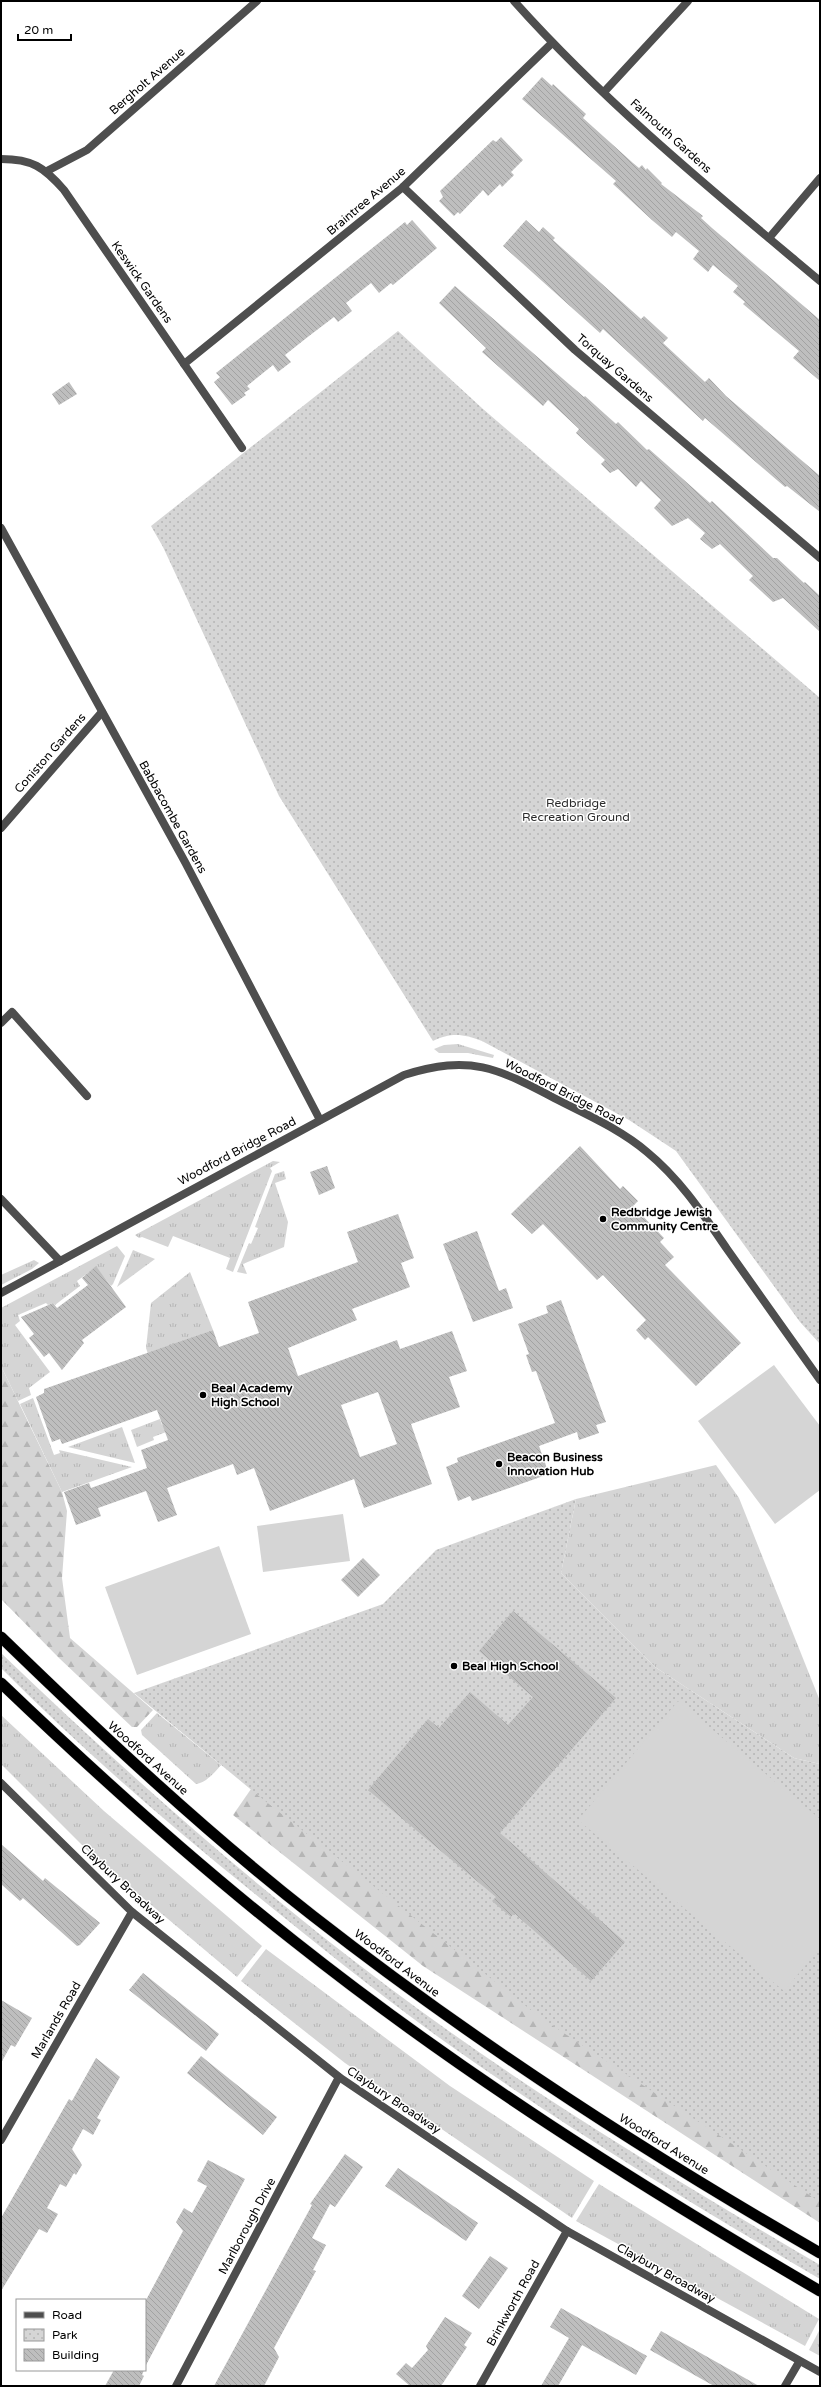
<svg xmlns="http://www.w3.org/2000/svg" width="821" height="2387" font-family="'Varela Round',sans-serif">
<style>
.grass{fill:url(#grass-tufts)}
.forest{fill:url(#forest-firs)}
.park{fill:url(#park-dots)}
.pitch{fill:#d5d5d5}
.building{fill:url(#building-back-hatch);fill-rule:evenodd}
.lines{fill:none;stroke-linecap:round;stroke-linejoin:round}
.trunk-casing{stroke:#dbdbdb;stroke-width:12}
.minor{stroke:#4e4e4e;stroke-width:8}
.trunk{stroke:#000;stroke-width:11}
.poi-dot{fill:#000;stroke:#fff;stroke-width:1.5}
.labels{text-anchor:middle;dominant-baseline:central;stroke-width:3;stroke-linejoin:round;paint-order:stroke}
.street-label{font-size:12px;fill:#000;stroke:#fff}
.park-label{font-size:12px;fill:#2c2c2c;stroke:#fff}
.poi-label{font-size:12px;font-weight:bold;fill:#000;stroke:#fff;text-anchor:start}
</style>
<defs>
<pattern id="grass-tufts" width="24" height="20" patternUnits="userSpaceOnUse"><rect width="24" height="20" fill="#d5d5d5"/><path d="M3 7l-1-3M5 7V3M7 7l1-3M15 17l-1-3M17 17v-4M19 17l1-3" fill="none" stroke="#b5b5b5"/></pattern>
<pattern id="forest-firs" width="22" height="20" patternUnits="userSpaceOnUse"><rect width="22" height="20" fill="#d5d5d5"/><path d="M5 1l3.5 6h-7zM16 11l3.5 6h-7z" fill="#b5b5b5"/></pattern>
<pattern id="park-dots" width="8" height="8" patternUnits="userSpaceOnUse"><rect width="8" height="8" fill="#d5d5d5"/><path d="M2 2h.1M6 6h.1" fill="none" stroke="#b5b5b5" stroke-width="1.8" stroke-linecap="round"/></pattern>
<pattern id="building-back-hatch" width="6" height="6" patternUnits="userSpaceOnUse"><rect width="6" height="6" fill="#bebebe"/><path d="M-1 5l2 2M0 0l6 6M5-1l2 2" fill="none" stroke="#a2a2a2"/></pattern>
</defs>
<rect width="100%" height="100%" fill="#fff"/>
<g class="grass">
<path d="M458,1044L494,1055L493,1058L468,1053H439L434,1049L444,1045Z"/>
<path d="M273,1161L280,1162L270,1168L272,1171L233,1272L226,1269L230,1258L173,1236L168,1247L142,1237L139,1238L135,1235Z"/>
<path d="M284,1171L286,1179L275,1183L288,1222L284,1247L243,1264L247,1274L237,1272L249,1243L251,1244L258,1228L255,1227L275,1174Z"/>
<path d="M117,1246L125,1256L113,1284L111,1286L96,1267L77,1281L80,1286L55,1305L53,1303L48,1305L46,1303L18,1315L20,1321L15,1325L50,1372L29,1388L31,1395L18,1401L1,1366V1308Z"/>
<path d="M133,1250L155,1259L117,1287Z"/>
<path d="M34,1260L39,1263L32,1269L1,1285V1275Z"/>
<path d="M190,1272L213,1330L148,1354L146,1348L151,1303Z"/>
<path d="M33,1398L54,1455L60,1453L59,1450L132,1467L62,1492L20,1404Z"/>
<path d="M160,1419L162,1425L174,1429L153,1437L154,1440L137,1447L131,1430Z"/>
<path d="M122,1427L135,1463L68,1447Z"/>
<path d="M716,1465L739,1498L820,1701V1764L794,1758L655,1667L561,1573L576,1499Z"/>
<path d="M157,1713L221,1765C215,1772 206,1783 196,1784L142,1735L141,1730Z"/>
<path d="M1,1715L104,1811L262,1946L237,1977L93,1856L1,1764Z"/>
<path d="M266,1949L450,2086L594,2181L572,2218L345,2063L241,1981Z"/>
<path d="M599,2184L819,2319L805,2346L576,2221Z"/>
<path d="M820,2329V2356L809,2350Z"/>
</g>
<g class="forest">
<path d="M1,1366L62,1492L67,1511L62,1578L70,1638L153,1710L137,1727H132L59,1658L1,1599Z"/>
<path d="M251,1789L820,2183V2223L423,1966L233,1815Z"/>
</g>
<g class="park">
<path d="M398,331L483,409L820,698V1344L800,1322L676,1151L629,1120L482,1041C464,1034 451,1032 433,1041L279,796L163,547L151,526Z"/>
<path d="M576,1499L561,1573L655,1667L794,1758L820,1764V2202L541,2018L260,1797L134,1693L383,1604L436,1550Z"/>
<path d="M1,1653C124,1771 250,1883 387,1986C524,2089 672,2178 820,2265V2279C697,2207 575,2133 458,2051C388,2002 321,1947 255,1894C167,1823 80,1748 1,1668Z"/>
</g>
<g class="pitch">
<path d="M774,1365L820,1426V1490L775,1524L698,1421Z"/>
<path d="M343,1514L350,1561L263,1572L257,1526Z"/>
<path d="M219,1546L251,1634L137,1675L105,1587Z"/>
<path d="M678,1701L820,1819V1948L784,1991L578,1820Z"/>
</g>
<g class="building">
<path d="M542,77L552,86L553,84L586,114L583,118L633,163L639,168L642,165L646,170L647,168L662,183L661,184L703,216L701,218L712,228L820,320V381L793,358L799,351L743,304L745,302L733,292L738,286L713,265L708,272L693,259L699,251L676,232L672,237L652,220L613,184L616,181L522,99Z"/>
<path d="M501,137L523,160L511,172L514,175L502,187L500,184L488,196L483,190L460,214L458,212L454,216L439,201L443,197L440,191L493,140L496,142Z"/>
<path d="M412,220L437,248L393,285L391,283L379,293L371,283L346,303L352,311L338,322L334,317L309,336L285,355L291,362L278,372L273,365L247,386L250,389L244,393L246,395L232,405L214,382L220,377L216,373L405,222L407,225Z"/>
<path d="M526,220L539,232L543,227L555,238L553,240L641,319L644,316L668,338L663,343L705,382L709,378L726,396L820,476V512L787,486L785,487L705,418L703,421L603,329L600,333L503,246Z"/>
<path d="M455,286L584,397L585,396L616,424L618,422L647,450L649,449L710,503L712,501L773,558H777L804,583L805,582L820,596V632L783,598L773,602L749,580L753,576L720,544L712,549L700,539L705,533L688,518L672,526L654,508L661,500L641,481L636,487L618,469L610,473L601,464L605,460L576,433L579,429L548,400L543,406L490,359L482,352L486,348L439,303Z"/>
<path d="M69,382L77,394L59,405L52,394Z"/>
<path d="M580,1146L620,1189L623,1186L638,1201L633,1206L664,1238L660,1242L674,1257L665,1265L741,1343L696,1386L648,1337L645,1340L636,1330L646,1320L603,1275L597,1280L543,1224L532,1234L511,1214Z"/>
<path d="M327,1166L335,1188L319,1195L310,1172Z"/>
<path d="M398,1214L414,1258L401,1263L410,1287L352,1309L357,1320L288,1348L298,1376L397,1340L400,1349L452,1331L467,1371L449,1377L460,1407L411,1424L432,1484L364,1508L354,1479L270,1511L254,1468L237,1475L233,1464L167,1488L177,1515L158,1522L146,1491L98,1508L101,1516L76,1525L64,1492L89,1483L91,1488L147,1468L141,1450L168,1440L157,1410L62,1444L60,1439L52,1442L36,1397L44,1393V1389L213,1330L219,1347L259,1333L248,1302L358,1262L347,1232ZM378,1392L397,1444L360,1457L341,1405Z"/>
<path d="M477,1231L499,1291L506,1288L513,1308L473,1322L443,1244Z"/>
<path d="M96,1266L126,1307L82,1340L84,1343L62,1370L49,1353L44,1357L29,1338L34,1334L21,1317L53,1303L57,1308L88,1285L82,1278Z"/>
<path d="M561,1300L606,1422L596,1425L599,1433L579,1440L577,1432L539,1446L549,1474L472,1501L470,1496L458,1501L446,1467L458,1462L457,1458L555,1423L536,1371L532,1372L526,1355L529,1354L518,1324L548,1313L546,1306Z"/>
<path d="M363,1558L380,1575L358,1597L341,1580Z"/>
<path d="M513,1611L616,1698L500,1833L625,1942L591,1981L514,1913L511,1917L492,1901L496,1897L368,1790L428,1719L439,1728L470,1692L508,1725L533,1697L479,1651Z"/>
<path d="M1,1844L43,1881L45,1878L100,1923L80,1945L77,1946L23,1898L20,1901L1,1884Z"/>
<path d="M143,1973L219,2034L206,2051L129,1990Z"/>
<path d="M1,2000L32,2018L15,2047L11,2045L1,2063Z"/>
<path d="M201,2056L277,2117L263,2135L187,2073Z"/>
<path d="M96,2058L120,2077L97,2118L101,2120L93,2135L83,2129L72,2149L82,2165L76,2175L74,2173L66,2187L60,2184L47,2208L58,2214L47,2233L39,2229L1,2291V2218L69,2099L72,2101Z"/>
<path d="M345,2154L363,2167L335,2207L330,2204L312,2238L326,2245L313,2270L316,2271L274,2348L279,2357L264,2386H214L312,2205L310,2204Z"/>
<path d="M208,2160L245,2179L145,2367V2302L183,2231L176,2222L184,2208L192,2213L207,2186L197,2181Z"/>
<path d="M398,2168L478,2223L466,2241L385,2186Z"/>
<path d="M490,2256L508,2268L479,2309L462,2296Z"/>
<path d="M561,2308L647,2356L636,2375L582,2345L558,2386H541L569,2338L550,2327Z"/>
<path d="M445,2317L472,2333L464,2345L467,2347L441,2386H410L396,2374L406,2363L412,2368L428,2350L426,2346Z"/>
<path d="M661,2331L704,2355L759,2386H714L650,2350Z"/>
<path d="M114,2370H144L142,2375L144,2376L139,2386H105Z"/>
</g>
<g class="lines">
<g class="trunk-casing">
<g id="trunk">
<path d="M1,1637C101,1734 203,1830 313,1916C473,2041 644,2152 820,2253"/>
<path d="M1,1683C95,1773 191,1860 294,1941C459,2072 638,2185 820,2291"/>
</g>
</g>
<g class="minor">
<path d="M514,1C606,104 715,193 820,281"/>
<path d="M604,92L688,1"/>
<path d="M1,159C32,159 44,167 64,190L242,448"/>
<path d="M47,171L87,150L257,1"/>
<path d="M403,187L575,350L820,558"/>
<path d="M769,238L820,178"/>
<path d="M184,364L403,187L552,43"/>
<path d="M1,528L185,862L320,1120"/>
<path d="M1,828L102,712"/>
<path d="M1,1023L12,1012L87,1096"/>
<path d="M1,1199L60,1261"/>
<path d="M1,1293L404,1075C471,1054 497,1068 556,1099C587,1115 620,1129 647,1152C680,1179 703,1214 727,1249C758,1292 789,1336 820,1380"/>
<path d="M1,1783L132,1912L339,2077L567,2231L820,2372"/>
<path d="M1,2140L132,1912"/>
<path d="M176,2386L339,2077"/>
<path d="M480,2386L567,2231"/>
<path d="M785,2386L799,2362"/>
</g>
<use href="#trunk" class="trunk"/>
</g>
<g class="poi-dot">
<circle cx="603" cy="1219" r="4"/>
<circle cx="203" cy="1395" r="4"/>
<circle cx="499" cy="1464" r="4"/>
<circle cx="454" cy="1666" r="4"/>
</g>
<g class="labels">
<g class="street-label">
<text transform="translate(147 81) rotate(-41)">Bergholt Avenue</text>
<text transform="translate(671 136) rotate(42)">Falmouth Gardens</text>
<text transform="translate(366 201) rotate(-40)">Braintree Avenue</text>
<text transform="translate(142 282) rotate(55)">Keswick Gardens</text>
<text transform="translate(615 368) rotate(41)">Torquay Gardens</text>
<text transform="translate(50 753) rotate(-49)">Coniston Gardens</text>
<text transform="translate(173 817) rotate(61)">Babbacombe Gardens</text>
<text transform="translate(564 1092) rotate(27)">Woodford Bridge Road</text>
<text transform="translate(237 1151) rotate(-28)">Woodford Bridge Road</text>
<text transform="translate(148 1758) rotate(42)">Woodford Avenue</text>
<text transform="translate(123 1884) rotate(43)">Claybury Broadway</text>
<text transform="translate(397 1963) rotate(37)">Woodford Avenue</text>
<text transform="translate(56 2020) rotate(-60)">Marlands Road</text>
<text transform="translate(394 2100) rotate(34)">Claybury Broadway</text>
<text transform="translate(664 2144) rotate(32)">Woodford Avenue</text>
<text transform="translate(247 2226) rotate(-62)">Marlborough Drive</text>
<text transform="translate(666 2273) rotate(29)">Claybury Broadway</text>
<text transform="translate(513 2303) rotate(-61)">Brinkworth Road</text>
</g>
<g class="park-label">
<text x="576" y="803">Redbridge<tspan x="576" dy="14">Recreation Ground</tspan></text>
</g>
<g class="poi-label">
<text x="611" y="1212">Redbridge Jewish<tspan x="611" dy="14">Community Centre</tspan></text>
<text x="211" y="1388">Beal Academy<tspan x="211" dy="14">High School</tspan></text>
<text x="507" y="1457">Beacon Business<tspan x="507" dy="14">Innovation Hub</tspan></text>
<text x="462" y="1666">Beal High School</text>
</g>
</g>
<rect width="821" height="2387" fill="none" stroke="#000000" stroke-width="4"/>
<rect x="16" y="2299" width="130" height="72" fill="#ffffff" stroke="#999999"/>
<rect x="24" y="2312" width="20" height="6" fill="#4e4e4e" stroke="#999999"/>
<text x="52" y="2319" font-size="12" fill="#000000">Road</text>
<rect x="24" y="2329" width="20" height="12" fill="url(#park-dots)" stroke="#999999"/>
<text x="52" y="2339" font-size="12" fill="#000000">Park</text>
<rect x="24" y="2349" width="20" height="12" fill="url(#building-back-hatch)" stroke="#999999"/>
<text x="52" y="2359" font-size="12" fill="#000000">Building</text>
<path d="M18 34v6h53v-6" fill="none" stroke="#000000" stroke-width="2"/>
<text x="24" y="34" font-size="12" fill="#000000" stroke="#ffffff" stroke-width="3" paint-order="stroke">20 m</text>
</svg>
